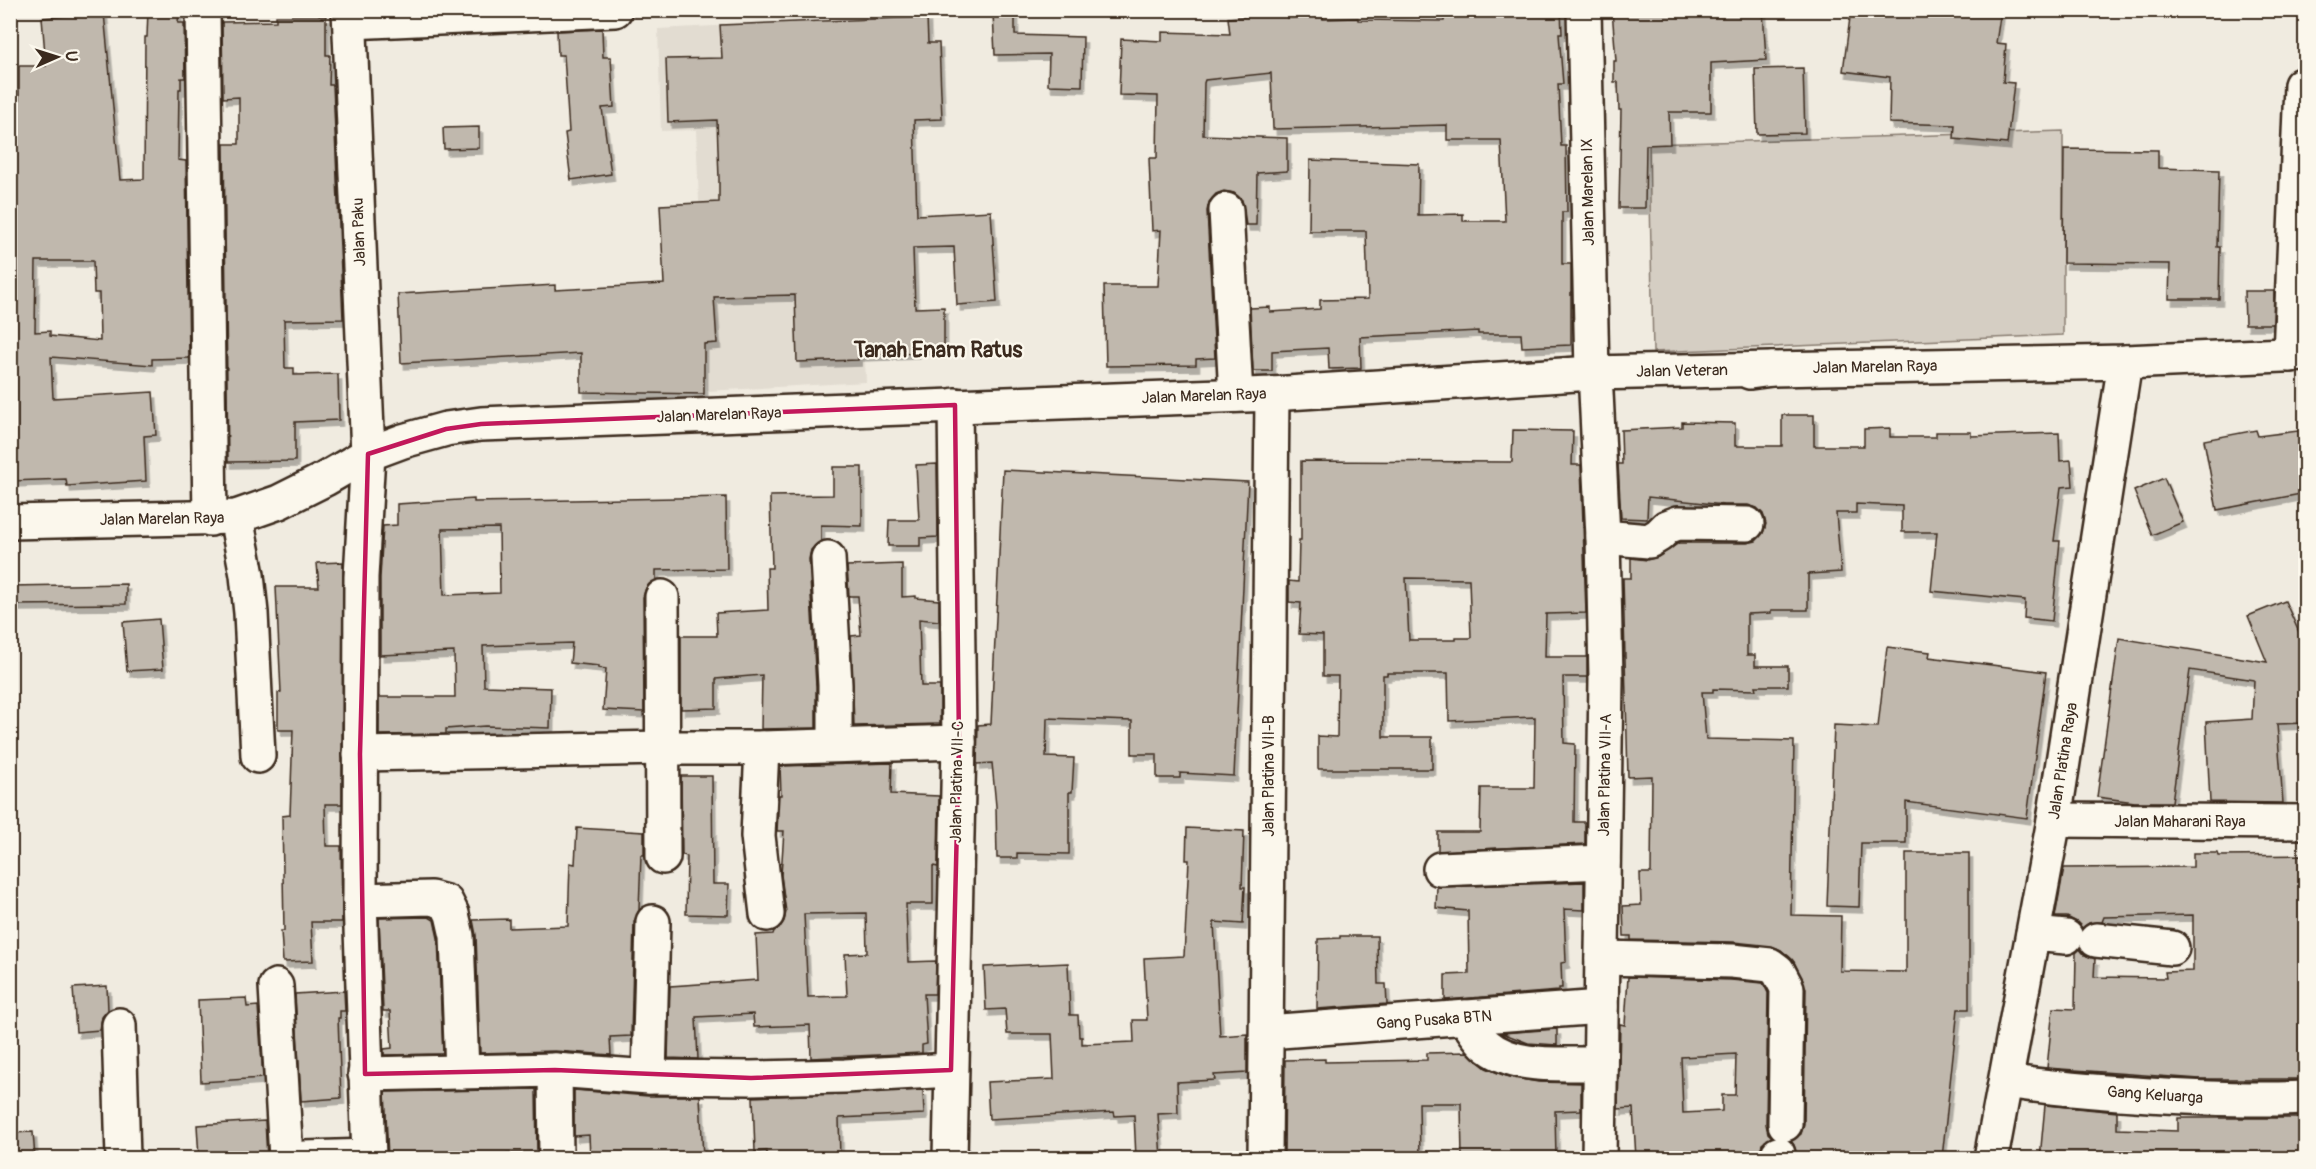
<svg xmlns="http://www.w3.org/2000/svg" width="2316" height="1169" font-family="Pangolin,sans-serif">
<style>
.built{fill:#e2dcd1}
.green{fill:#d5cec3;stroke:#887c70;stroke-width:1.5}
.building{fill:#c0b8ad;stroke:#3b2a1e;stroke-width:1.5;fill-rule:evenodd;filter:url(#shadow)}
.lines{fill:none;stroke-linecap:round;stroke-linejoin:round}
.minor-casing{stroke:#3b2a1e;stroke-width:38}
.major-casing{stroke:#3b2a1e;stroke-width:38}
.minor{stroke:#fbf7ec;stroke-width:33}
.major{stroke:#fbf7ec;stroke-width:33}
.marked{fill:none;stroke:#c2185b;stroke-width:4.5;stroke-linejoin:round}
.labels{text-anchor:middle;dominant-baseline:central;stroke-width:4.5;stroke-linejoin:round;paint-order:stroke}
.street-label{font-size:16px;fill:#3b2a1e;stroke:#fbf7ec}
.district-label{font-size:22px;font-weight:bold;fill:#3b2a1e;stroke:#fbf7ec}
</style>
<defs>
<filter id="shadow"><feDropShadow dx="3.5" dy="6" stdDeviation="0" flood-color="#0004"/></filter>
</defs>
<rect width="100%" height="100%" fill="#f0ebe0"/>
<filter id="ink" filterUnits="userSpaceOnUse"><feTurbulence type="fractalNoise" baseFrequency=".0167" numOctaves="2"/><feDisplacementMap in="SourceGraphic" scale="12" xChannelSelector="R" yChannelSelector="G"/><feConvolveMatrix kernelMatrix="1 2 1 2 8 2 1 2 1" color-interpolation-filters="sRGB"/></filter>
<g filter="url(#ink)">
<path class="built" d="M849,19L866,382L707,391L696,130L661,131L658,29Z"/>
<path class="green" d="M2063,131V335L1653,352L1649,144Z"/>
<g class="building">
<path d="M148,10H179L178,23H184L185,78H181V89H179L178,160L186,161L189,358L152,359V365L51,357L53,398L153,392L156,435L144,436L146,481L67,486L66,479L11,481L10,333H14L10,291V113H19V66H46L42,18L104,13L120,180L144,179L145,37H147ZM36,261H93L94,293H99L100,341L50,336V331L35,332Z"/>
<path d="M1500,10H1561L1562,34H1559L1563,84H1558L1561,146H1566L1567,212H1562V264H1571V345L1522,347L1521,334H1478V331L1360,337L1361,368L1329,369L1328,348L1272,351V371H1253L1250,308L1270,307V312L1320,309V300L1368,299L1366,231H1309L1310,160L1419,164L1418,215L1463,214V221H1505L1501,140H1447V125L1273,129L1271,73L1205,80L1204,83L1203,135L1287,138V171L1257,173L1256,225H1246L1242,200L1234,193L1224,191L1216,194L1209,202L1207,211L1215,358L1196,359V365L1106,366L1104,286H1158L1161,230L1152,231L1149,158H1157L1158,96L1119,95L1121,39L1162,41V32L1230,34L1228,18L1287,13V18L1323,16V19L1358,18V20L1444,21L1445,13L1500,15Z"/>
<path d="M1612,10H1763L1766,60L1711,63V112H1669L1670,144L1646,145L1645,208H1619L1621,110H1619L1618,82H1614V61H1616Z"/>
<path d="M1851,10H2001L1996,43L2006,44L2003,82L2014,83L2007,144L1954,139L1955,125L1889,123L1890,77L1843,71Z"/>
<path d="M993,13H1015V35L1083,37L1082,86L1048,85L1049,54L995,55Z"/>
<path d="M276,16H326V55H330L329,85H333L343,319L284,320L285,368H294V375L338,374L339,420L295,422V461L228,462L224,144H239V97L223,98L222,22L276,21Z"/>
<path d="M927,17L928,43H939L942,119L914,120L917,215L991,211L997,302L957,305L954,247L913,248L915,308L944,307V349H916V353L858,355V360L797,362L795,295L714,297L717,343L704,344V394L581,392V353L401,363L398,294L555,285V290L664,284L660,205L719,202V179L717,120L668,122L666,59L722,58L720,25Z"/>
<path d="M602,29L603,57H611L614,107L602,108L611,174L571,180L565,133L569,132L564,55H558L557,31Z"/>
<path d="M1803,68L1805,133L1757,134L1755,69Z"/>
<path d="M479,127V148L444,149L443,128Z"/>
<path d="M2064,149L2158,150V168L2219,170L2217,247H2220L2219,299H2169L2170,264L2063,263Z"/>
<path d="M2244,291H2274L2273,324H2245Z"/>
<path d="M1782,415H1814V446H1864V429L1890,428V437H1936V432H1971V436L2059,433L2060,461L2071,460L2073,486L2061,487L2054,541H2060L2052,621L2024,618L2025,600L1931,591L1937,532H1902V506L1856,504V513H1836L1841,572L1808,574V610H1771V613L1747,614V655H1755V666H1788V686H1755L1756,690L1713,689V692H1702L1706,739L1794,741L1791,915L1841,916L1840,971L1906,972V853H1969V1009H1958L1942,1158H1797L1794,1145L1791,1141L1801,1134L1804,1124L1806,988L1794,962L1781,950L1772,946L1733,942L1631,940V936H1624L1623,906L1641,905L1640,873H1651L1652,776L1628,777L1623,578H1631V558L1647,560L1658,557L1679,543H1747L1756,541L1763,533L1766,524L1763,514L1757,508L1748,505H1724L1648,497L1647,519L1621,518L1618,464H1622L1621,430L1682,427V422L1735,423V446H1782Z"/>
<path d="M1513,430L1573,431L1572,465H1581L1586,613L1546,614L1545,657H1587V677H1563L1564,743L1575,744L1574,822H1585V844L1438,851V832H1480L1481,788H1534L1535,717L1449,721L1448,673H1387V675H1383V737H1432V769H1318V736L1337,737L1338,676H1323V635L1299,634L1301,603L1289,602V581L1298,582L1299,540H1301V461L1512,462ZM1406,578L1469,579L1471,638H1456V640H1409Z"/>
<path d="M2256,430L2258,436L2306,430V493L2217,510L2204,440Z"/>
<path d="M937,464L938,537L920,538V546H888L889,520H919L916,465Z"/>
<path d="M833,467H862V526L821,525V541L811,550L809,559L816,686V728L761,729L762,675L716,679V708L681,709V636H717L716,613L768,610L767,568H772L770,496L833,495Z"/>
<path d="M1003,470L1248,482L1234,776L1180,773V778H1157V754H1132V721L1047,718L1046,757L1074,758L1072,792H1069V854L1017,853V858H997L996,806L992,763L977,764L978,725L991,724Z"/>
<path d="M2164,478L2183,522L2152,535L2134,491Z"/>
<path d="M726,497L727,569L656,570V580L646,588L643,597L644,712L603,710L606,669L599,668V666L570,663L572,643L483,646L484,686L551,688L550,728L485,726L446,729V734L379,735V697H455L454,652L380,655V578L383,526L397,525V504L474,499V502ZM499,528L500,593L444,595L442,529Z"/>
<path d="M343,562L342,804H325L326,846H341L342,922H311L313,961L283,962L281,931H284L282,816L290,815L293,730H278V693L281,692L276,587H319L317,563Z"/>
<path d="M902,564V597L916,596V598L939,600V621L919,619L921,686H940V724L854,726L851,636L861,635L858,596H849L847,566Z"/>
<path d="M126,584V604L10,605V586Z"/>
<path d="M2285,601L2306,648V723L2277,724L2283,803L2210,802L2206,722L2252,719L2254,680L2190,670L2172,802H2135L2097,797L2119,638L2267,662L2248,616Z"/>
<path d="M159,619L163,669L127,671L123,622Z"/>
<path d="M1887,647L1930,652L1929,657L2046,672L2027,818L1906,802V843H1861L1859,907L1827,906L1834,725L1878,727Z"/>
<path d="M892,763L891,794L939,796L938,867L933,866V904H906L908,962L936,961L935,994H924L927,1044L922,1045V1053L811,1058L810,1025L754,1027L753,1014L696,1017L698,1059L668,1058L670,986L758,980L756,935L773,934L774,931L779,929L784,921L786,912L781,875L784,831H777L779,795H781L780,766ZM866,913L867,953L845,954L847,996L808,997L804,914Z"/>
<path d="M681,776H712L713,884H729L728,915L686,914L687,856L682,855Z"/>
<path d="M577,828L644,832V855H641L639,910L634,922L631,1036L610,1037L611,1055L555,1051L480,1053L476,935L473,920L509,919V928L568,926L570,863L575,864Z"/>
<path d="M1187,828L1244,831L1242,887H1245L1243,924L1214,922L1220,1036L1247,1034V1073L1214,1075L1215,1080L1177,1082L1178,1113L1158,1114L1161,1158H1136L1134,1115L1115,1116L1114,1112L989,1119L987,1082L1054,1079L1052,1034H1007L1005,1009L986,1010L984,967L1068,963L1070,1015H1078L1079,1037H1082V1044L1134,1042L1133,1020H1147L1144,958L1184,956L1189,860H1186Z"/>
<path d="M2193,853H2218L2219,856L2306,855L2304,1079H2200L2047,1068L2053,1008L2075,1009L2076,953L2080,949L2085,955L2095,959L2094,977L2166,978L2165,972L2193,971V915L2104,917L2102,922L2089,923L2082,928L2077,922L2067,917H2055L2064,868L2193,867Z"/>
<path d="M1584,882V910L1564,909L1566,962L1561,963L1562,988H1559V991L1445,1000V975L1469,974L1468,911L1436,908L1437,887Z"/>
<path d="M429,917L434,920L438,938L443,1054L384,1055V1049L392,1048L390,1011H383L379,918Z"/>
<path d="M1340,936H1377L1378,984H1386L1387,1004L1317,1009L1318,939L1340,938Z"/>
<path d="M1628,977L1731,980L1763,983L1768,993L1766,1124L1768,1133L1772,1137L1762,1144L1759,1158H1636L1633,1108L1618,1109L1620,1024L1625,1025ZM1736,1054L1735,1095H1722V1111L1683,1113L1681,1057Z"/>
<path d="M107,986L108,1010L102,1017L100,1030L76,1032L73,988Z"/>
<path d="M344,991L345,1011H340V1018H338L341,1098L301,1101L295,994Z"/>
<path d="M246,998L247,1007L258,1006L263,1078L201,1082L198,1000Z"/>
<path d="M1557,1029V1045L1528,1043L1502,1033Z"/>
<path d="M1467,1052L1486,1068L1506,1076L1538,1082L1581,1083V1110L1555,1111L1556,1158H1462L1461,1103H1419L1420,1158H1319V1153L1284,1154L1285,1060L1325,1059V1062L1427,1060V1053Z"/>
<path d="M536,1089L537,1153H507L508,1158H388L385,1092Z"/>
<path d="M574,1090L648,1096H700L703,1158H590L589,1135L574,1136Z"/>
<path d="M923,1090L924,1114L839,1118L840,1158H767V1151L755,1152L753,1097Z"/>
<path d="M2045,1105L2117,1112V1129L2178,1131V1118H2306V1158H2040Z"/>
<path d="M265,1121L267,1158H199L197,1125Z"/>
<path d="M33,1132L35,1158H10V1133Z"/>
</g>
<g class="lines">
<g class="minor-casing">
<g id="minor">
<path d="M203,10L210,519"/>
<path d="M349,10L368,454L361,577L360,900L369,1158"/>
<path d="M350,22L615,10"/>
<path d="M1226,210L1236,395"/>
<path d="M2290,355L2301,85"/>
<path d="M236,517L247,575L251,613L258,756"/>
<path d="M1603,537L1649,541L1659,535L1667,527L1678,523L1747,524"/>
<path d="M828,558L835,685V745"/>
<path d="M662,597L663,857"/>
<path d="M762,748L758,836L767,914"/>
<path d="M360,754L663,748H762L959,742"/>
<path d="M2054,820L2306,822"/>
<path d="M1440,869L1603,862"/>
<path d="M360,900L431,898L446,902L452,914L457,936L462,1072"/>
<path d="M2033,934L2066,937"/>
<path d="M2096,940L2172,948"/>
<path d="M1602,958L1732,961L1770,965L1778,971L1787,988L1785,1124"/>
<path d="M276,986L286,1158"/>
<path d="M1465,1017C1471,1027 1477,1036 1485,1044C1514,1070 1564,1063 1600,1064"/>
<path d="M119,1025L123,1158"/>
<path d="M1267,1032L1601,1007"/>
<path d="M555,1070L556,1158"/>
<path d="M365,1074L555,1070L649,1077L751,1078L845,1076L951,1070"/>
<path d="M649,1077L653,922"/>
<path d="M2006,1081C2049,1088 2091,1091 2135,1094C2192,1098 2248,1101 2306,1098"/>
<path d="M1778,1154V1158"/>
<path d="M305,1158L369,1156"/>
<path d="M950,1158L959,742L955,405"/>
<path d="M1265,1158L1272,394"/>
</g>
</g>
<g class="major-casing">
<g id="major">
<path d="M1584,10L1592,373"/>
<path d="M1750,372L1772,369L2125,362L2306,354"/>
<path d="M1596,392L1603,537L1606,679L1599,1158"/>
<path d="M10,522L236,517L279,502L325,479L368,454L403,441L446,429L481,424L1272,394L1592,373L1772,369"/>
<path d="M1991,1158L2054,820L2125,362"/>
</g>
</g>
<use href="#minor" class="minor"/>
<use href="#major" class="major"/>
</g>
</g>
<path class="marked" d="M955,405L959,742L951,1070L751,1078L555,1070L365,1074L360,754L368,454L446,429L481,424Z"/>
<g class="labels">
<g class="street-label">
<text transform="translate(1588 192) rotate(-91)">Jalan Marelan IX</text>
<text transform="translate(359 232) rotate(-92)">Jalan Paku</text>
<text transform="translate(1875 367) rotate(-1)">Jalan Marelan Raya</text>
<text transform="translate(1682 371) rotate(-1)">Jalan Veteran</text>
<text transform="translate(1204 396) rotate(-2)">Jalan Marelan Raya</text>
<text transform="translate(719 415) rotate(-2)">Jalan Marelan Raya</text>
<text transform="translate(162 519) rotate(-1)">Jalan Marelan Raya</text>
<text transform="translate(2063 761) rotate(-81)">Jalan Platina Raya</text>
<text transform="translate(1605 775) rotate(-89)">Jalan Platina VII-A</text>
<text transform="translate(1269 776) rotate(-90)">Jalan Platina VII-B</text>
<text transform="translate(957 782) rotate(-89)">Jalan Platina VII-C</text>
<text x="2180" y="822">Jalan Maharani Raya</text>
<text transform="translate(1434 1020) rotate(-4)">Gang Pusaka BTN</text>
<text transform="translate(2155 1095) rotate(4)">Gang Keluarga</text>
</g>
<g class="district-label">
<text x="938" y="350">Tanah Enam Ratus</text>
</g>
</g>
<rect width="2316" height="1169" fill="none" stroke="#fbf7ec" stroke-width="36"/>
<rect x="18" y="18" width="2280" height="1133" fill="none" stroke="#3b2a1e" stroke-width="2" filter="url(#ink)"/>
<g transform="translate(57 57) rotate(87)" stroke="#fbf7ec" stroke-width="4.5" paint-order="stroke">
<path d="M0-4.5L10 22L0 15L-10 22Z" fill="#3b2a1e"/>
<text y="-9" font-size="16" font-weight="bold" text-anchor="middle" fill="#3b2a1e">U</text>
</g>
</svg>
